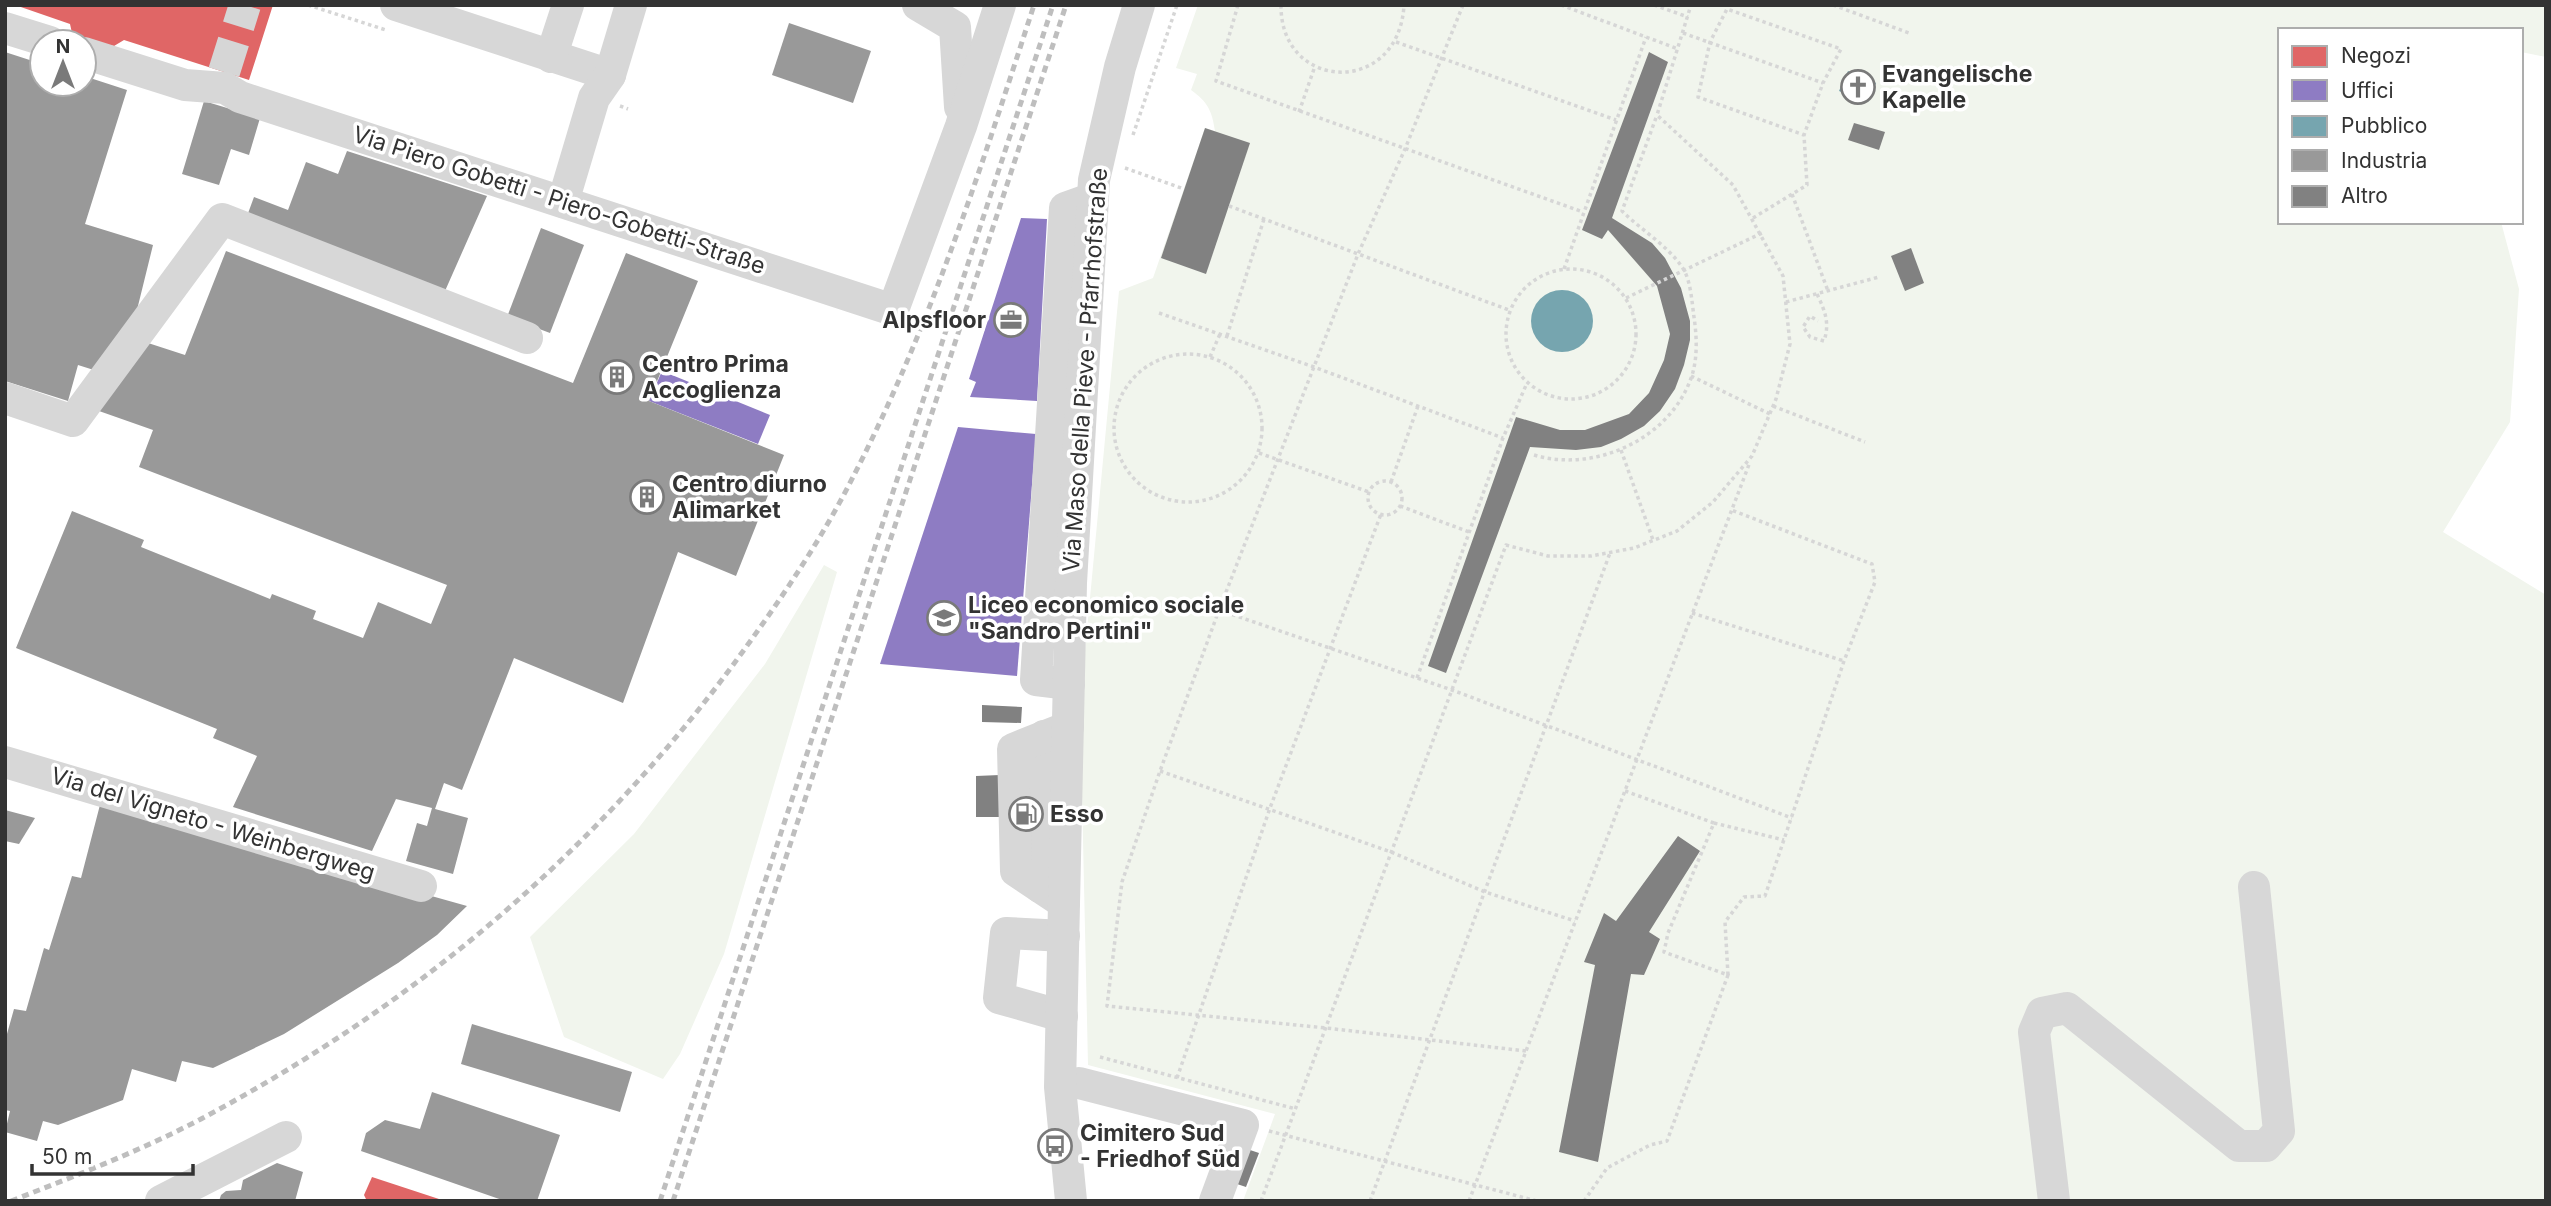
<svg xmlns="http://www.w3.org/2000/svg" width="2551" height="1206" font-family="Inter,sans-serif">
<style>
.green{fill:#f1f5ed}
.shops{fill:#e06666}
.offices{fill:#8e7cc3}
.public{fill:#76a5af}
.industry{fill:#999}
.building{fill:#818181}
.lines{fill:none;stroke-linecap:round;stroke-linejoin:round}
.minor-tunnel{stroke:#d6d6d6;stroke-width:32;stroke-dasharray:32 16;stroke-linecap:butt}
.path{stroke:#d6d6d6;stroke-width:3.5;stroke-dasharray:3.5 3.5;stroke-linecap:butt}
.minor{stroke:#d7d7d7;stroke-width:32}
.rail{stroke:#bebebe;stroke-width:5;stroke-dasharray:7 5;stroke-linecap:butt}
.labels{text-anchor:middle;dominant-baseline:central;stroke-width:7;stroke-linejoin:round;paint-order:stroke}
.poi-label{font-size:23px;font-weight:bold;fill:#333;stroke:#fff;text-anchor:start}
.street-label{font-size:23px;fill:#333;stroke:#fff}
</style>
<rect width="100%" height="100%" fill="#fff"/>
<g class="green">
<path d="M1198,5H2546V57L2521,52V30H2280V222H2501L2519,289L2510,422L2443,532L2546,595V1201H1243L1275,1114L1088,1065L1080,704L1119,291L1153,278L1205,128L1215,131C1212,111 1208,102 1191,90L1197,74L1176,68Z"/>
<path d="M824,565L837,572L724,954L680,1054L663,1079L564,1037L530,937L634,834L765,664Z"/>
</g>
<g class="shops">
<path d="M15,5H273L249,80L124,40L114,46L80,41L72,33L70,24Z"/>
<path d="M372,1177L442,1200V1201H367L364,1195Z"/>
</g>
<g class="offices">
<path d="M1021,218L1047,219L1037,401L970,397L976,382L969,379Z"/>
<path d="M662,371L770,415L758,444L649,401Z"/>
<path d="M958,427L1036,434L1017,676L880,664Z"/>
</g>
<g class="public">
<path d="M1848,71L1876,83L1868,102L1839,91Z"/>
<circle cx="1562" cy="321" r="31"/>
</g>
<g class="industry">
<path d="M789,23L871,51L853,103L772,75Z"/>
<path d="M5,52L42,64V84H84V76L127,90L85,224L153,245L136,314L97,371L78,365L68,401L5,381Z"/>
<path d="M204,101L260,118L249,155L231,149L219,185L182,174Z"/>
<path d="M347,151L487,196L445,291L247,216L254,197L288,210L306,162L338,174Z"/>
<path d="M541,228L584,245L550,333L507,317Z"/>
<path d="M226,251L573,383L626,253L698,281L649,401L784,455L736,576L678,552L623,703L514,658L462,790L444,783L435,809L468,818L453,874L406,861L417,823L427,826L432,808L396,799L372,851L233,807L257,756L213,738L217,729L16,648L72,511L144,540L141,547L270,599L272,594L316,611L313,619L363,638L378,602L431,624L447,585L139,467L153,430L99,411L145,342L185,355Z"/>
<path d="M101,801L275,852L467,906L437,935L398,963L284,1034L213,1068L182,1061L176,1082L132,1069L123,1100L58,1125L43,1121L37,1141L5,1132L10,1111L5,1110V1041L14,1009L26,1011L44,948L49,950L72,876L81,878Z"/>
<path d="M5,810L35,818L19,844L5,841Z"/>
<path d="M472,1024L632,1072L620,1112L461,1064Z"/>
<path d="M432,1092L560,1135L537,1201H505L361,1151L366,1133L385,1120L420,1129Z"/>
<path d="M277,1163L303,1172L295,1201H219L221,1195L226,1191L241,1190L243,1180Z"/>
</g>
<g class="building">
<path d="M1649,52L1668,62L1612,218L1652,243L1665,258L1681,288L1690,321V340L1684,365L1675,389L1660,411L1644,426L1621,439L1601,447L1576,450L1530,447L1446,673L1428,666L1516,417L1560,430H1585L1629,414L1649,393L1664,360L1670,334L1657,286L1608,230L1602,239L1582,230Z"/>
<path d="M1854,123L1885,132L1879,150L1848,140Z"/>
<path d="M1205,128L1250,143L1206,274L1161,258Z"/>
<path d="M1911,248L1924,283L1905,291L1891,256Z"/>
<path d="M982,705L1022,707L1021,723L982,722Z"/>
<path d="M1000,775L1001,817H976V776Z"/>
<path d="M1678,836L1700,851L1649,932L1660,939L1644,975L1631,974L1598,1162L1559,1152L1595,965L1584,962L1604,913L1616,921Z"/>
<path d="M1247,1149L1259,1153L1246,1187L1237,1184Z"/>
</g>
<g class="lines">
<path class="minor-tunnel" d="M224,72L245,5"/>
<g class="path">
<path d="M308,5L386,30"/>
<path d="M1238,5L1216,81L1583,212"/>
<path d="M1281,5C1280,92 1399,97 1404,5"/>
<path d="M1463,5L1405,149L1358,254L1219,610L1160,771L1122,882L1107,1006L1326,1028L1526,1051"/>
<path d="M1561,5L1678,49"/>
<path d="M1654,5L1688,17"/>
<path d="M1833,5L1909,33"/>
<path d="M1683,33L1823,83"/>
<path d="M1396,42L1616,120"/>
<path d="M620,106L628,109"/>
<path d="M1299,112L1315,66"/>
<path d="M1133,135L1177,5"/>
<path d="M1125,168L1184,189"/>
<path d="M1792,194L1828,291"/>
<path d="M1229,206L1509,310"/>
<path d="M1753,218L1807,185L1804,135L1823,83L1841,49L1727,9L1710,42L1698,97L1804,135"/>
<circle cx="1571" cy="334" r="65"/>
<path d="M1564,269L1646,37"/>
<path d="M1817,294C1825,311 1830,323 1824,341L1810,337L1803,327L1810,316L1818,321"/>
<path d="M1626,298L1762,233"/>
<path d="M1786,302L1879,277"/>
<path d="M1159,313L1314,367L1503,438"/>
<path d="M1227,336L1264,219"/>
<circle cx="1188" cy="428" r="74"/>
<path d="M1210,357L1220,334"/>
<path d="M1691,376L1770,414"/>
<path d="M1773,406L1865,442"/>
<path d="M1621,450L1653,540"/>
<path d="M1259,453L1369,492"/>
<path d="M1534,455C1594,473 1667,440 1690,381C1698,361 1697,338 1694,317C1692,303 1691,283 1684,270C1669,246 1642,231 1622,211L1657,115"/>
<circle cx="1385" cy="498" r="17"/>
<path d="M1391,482L1418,406"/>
<path d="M1400,506L1469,532"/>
<path d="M1219,610L1452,690L1792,818"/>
<path d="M1692,613L1844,661"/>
<path d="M1417,678L1503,438L1527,383"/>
<path d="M1160,771L1391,852L1485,892L1575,921"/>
<path d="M1714,823L1784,840"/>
<path d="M1728,975L1725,922L1744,897L1765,896L1844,661L1875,582L1872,564L1731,510"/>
<path d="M1100,1057L1296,1109"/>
<path d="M1177,1078L1270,808L1381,514"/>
<path d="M1269,1131L1537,1201"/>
<path d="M1261,1201L1506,545L1548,556H1591L1634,548L1677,531L1713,502L1752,456L1776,399L1790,344L1783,276L1733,185L1657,115L1691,5"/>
<path d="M1370,1201L1610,553"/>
<path d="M1469,1201L1750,462"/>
<path d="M1584,1201L1607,1168L1650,1145L1667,1141L1728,975L1664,952L1668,933L1714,823L1625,791"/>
</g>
<g class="minor">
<path d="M396,5L610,75"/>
<path d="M918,5L955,27L960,107"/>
<path d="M5,28L50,42"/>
<path d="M84,53L185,85L225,88L240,97L893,310L961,126L1000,5"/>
<path d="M551,57L568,5"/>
<path d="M563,202L594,98L610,75L631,5"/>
<path d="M5,398L73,421L222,219L527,338"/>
<path d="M1069,684L1036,680L1065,208L1093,198"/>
<path d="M5,762L421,886"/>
<path d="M1040,887L1044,736"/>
<path d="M1064,903L1016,871L1013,749L1068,727"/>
<path d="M1062,1016L999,998L1006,933L1064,936"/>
<path d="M1079,1083L1243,1125L1215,1201"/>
<path d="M161,1201L286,1137"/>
<path d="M1071,1201L1060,1087L1071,583L1080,426L1094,180L1120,67L1139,5"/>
<path d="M2054,1201L2034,1032L2042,1013L2067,1008L2239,1146H2266L2279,1131L2254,887"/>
</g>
<g class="rail">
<path d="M11,1201C75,1176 140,1151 201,1119C411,1007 587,860 730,669C775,608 820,543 854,475C931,325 982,165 1034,5"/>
<path d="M660,1201L1053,5"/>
<path d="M673,1201L1066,5"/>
</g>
</g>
<defs>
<g id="church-ring" transform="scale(1.75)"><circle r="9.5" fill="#fff" stroke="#7a7a7a" stroke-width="1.5"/><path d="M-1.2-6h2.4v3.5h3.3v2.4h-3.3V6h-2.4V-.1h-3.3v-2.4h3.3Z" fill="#7a7a7a"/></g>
<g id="office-ring" transform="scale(1.75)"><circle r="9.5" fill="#fff" stroke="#7a7a7a" stroke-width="1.5"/><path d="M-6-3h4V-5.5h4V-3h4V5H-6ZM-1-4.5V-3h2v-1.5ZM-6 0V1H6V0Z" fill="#7a7a7a"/></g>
<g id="building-ring" transform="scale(1.75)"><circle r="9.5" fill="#fff" stroke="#7a7a7a" stroke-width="1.5"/><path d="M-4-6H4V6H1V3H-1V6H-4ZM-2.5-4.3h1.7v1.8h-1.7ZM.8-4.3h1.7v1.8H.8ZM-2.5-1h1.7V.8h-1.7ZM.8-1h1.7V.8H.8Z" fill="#7a7a7a"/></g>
<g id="school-ring" transform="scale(1.75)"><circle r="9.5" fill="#fff" stroke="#7a7a7a" stroke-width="1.5"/><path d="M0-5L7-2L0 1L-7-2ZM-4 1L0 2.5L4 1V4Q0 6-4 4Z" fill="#7a7a7a"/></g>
<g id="fuel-ring" transform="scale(1.75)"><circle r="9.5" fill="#fff" stroke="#7a7a7a" stroke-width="1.5"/><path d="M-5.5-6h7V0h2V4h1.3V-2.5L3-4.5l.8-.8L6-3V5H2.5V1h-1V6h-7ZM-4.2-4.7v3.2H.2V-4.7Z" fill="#7a7a7a"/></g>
<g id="bus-ring" transform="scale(1.75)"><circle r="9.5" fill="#fff" stroke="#7a7a7a" stroke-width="1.5"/><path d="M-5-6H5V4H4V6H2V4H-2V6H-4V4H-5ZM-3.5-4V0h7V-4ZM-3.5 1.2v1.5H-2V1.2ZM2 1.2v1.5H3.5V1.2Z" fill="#7a7a7a"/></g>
</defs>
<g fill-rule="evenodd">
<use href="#church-ring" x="1858" y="87"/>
<use href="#office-ring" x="1011" y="320"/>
<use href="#building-ring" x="617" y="377"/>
<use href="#building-ring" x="647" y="497"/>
<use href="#school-ring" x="944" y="618"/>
<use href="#fuel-ring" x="1026" y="814"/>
<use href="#bus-ring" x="1055" y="1146"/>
</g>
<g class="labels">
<g class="poi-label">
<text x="1882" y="74">Evangelische<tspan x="1882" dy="26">Kapelle</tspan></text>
<text x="986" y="320" text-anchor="end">Alpsfloor</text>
<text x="642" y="364">Centro Prima<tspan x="642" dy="26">Accoglienza</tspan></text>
<text x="672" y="484">Centro diurno<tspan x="672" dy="26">Alimarket</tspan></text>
<text x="968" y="605">Liceo economico sociale<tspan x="968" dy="26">"Sandro Pertini"</tspan></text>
<text x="1050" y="814">Esso</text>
<text x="1080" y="1133">Cimitero Sud<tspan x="1080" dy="26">- Friedhof Süd</tspan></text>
</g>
<g class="street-label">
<text transform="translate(559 200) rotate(18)">Via Piero Gobetti - Piero-Gobetti-Straße</text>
<text transform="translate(1085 370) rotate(-86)">Via Maso della Pieve - Pfarrhofstraße</text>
<text transform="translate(213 824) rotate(17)">Via del Vigneto - Weinbergweg</text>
</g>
</g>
<rect width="2551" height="1206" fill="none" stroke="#333333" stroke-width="14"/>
<rect x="2278" y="28" width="245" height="196" fill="#ffffff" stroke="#adadad" stroke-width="2"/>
<rect x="2292" y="46" width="35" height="21" fill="#e06666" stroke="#adadad" stroke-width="2"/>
<text x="2341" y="63" font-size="21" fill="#333333">Negozi</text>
<rect x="2292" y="80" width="35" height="21" fill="#8e7cc3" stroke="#adadad" stroke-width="2"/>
<text x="2341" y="98" font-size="21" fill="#333333">Uffici</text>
<rect x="2292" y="116" width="35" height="21" fill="#76a5af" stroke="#adadad" stroke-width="2"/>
<text x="2341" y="133" font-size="21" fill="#333333">Pubblico</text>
<rect x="2292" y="150" width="35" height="21" fill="#999999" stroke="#adadad" stroke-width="2"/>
<text x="2341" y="168" font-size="21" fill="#333333">Industria</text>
<rect x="2292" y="186" width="35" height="21" fill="#818181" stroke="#adadad" stroke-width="2"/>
<text x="2341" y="203" font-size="21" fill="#333333">Altro</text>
<g transform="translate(63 63)"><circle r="33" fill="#ffffff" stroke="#adadad" stroke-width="2"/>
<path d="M0-5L12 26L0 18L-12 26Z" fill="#7a7a7a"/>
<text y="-10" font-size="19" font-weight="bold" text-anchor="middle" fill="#333333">N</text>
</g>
<path d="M32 1164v10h161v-10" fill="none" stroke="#333333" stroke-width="3.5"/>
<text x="42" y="1164" font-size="21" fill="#333333" stroke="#ffffff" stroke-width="5" paint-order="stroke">50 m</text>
</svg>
